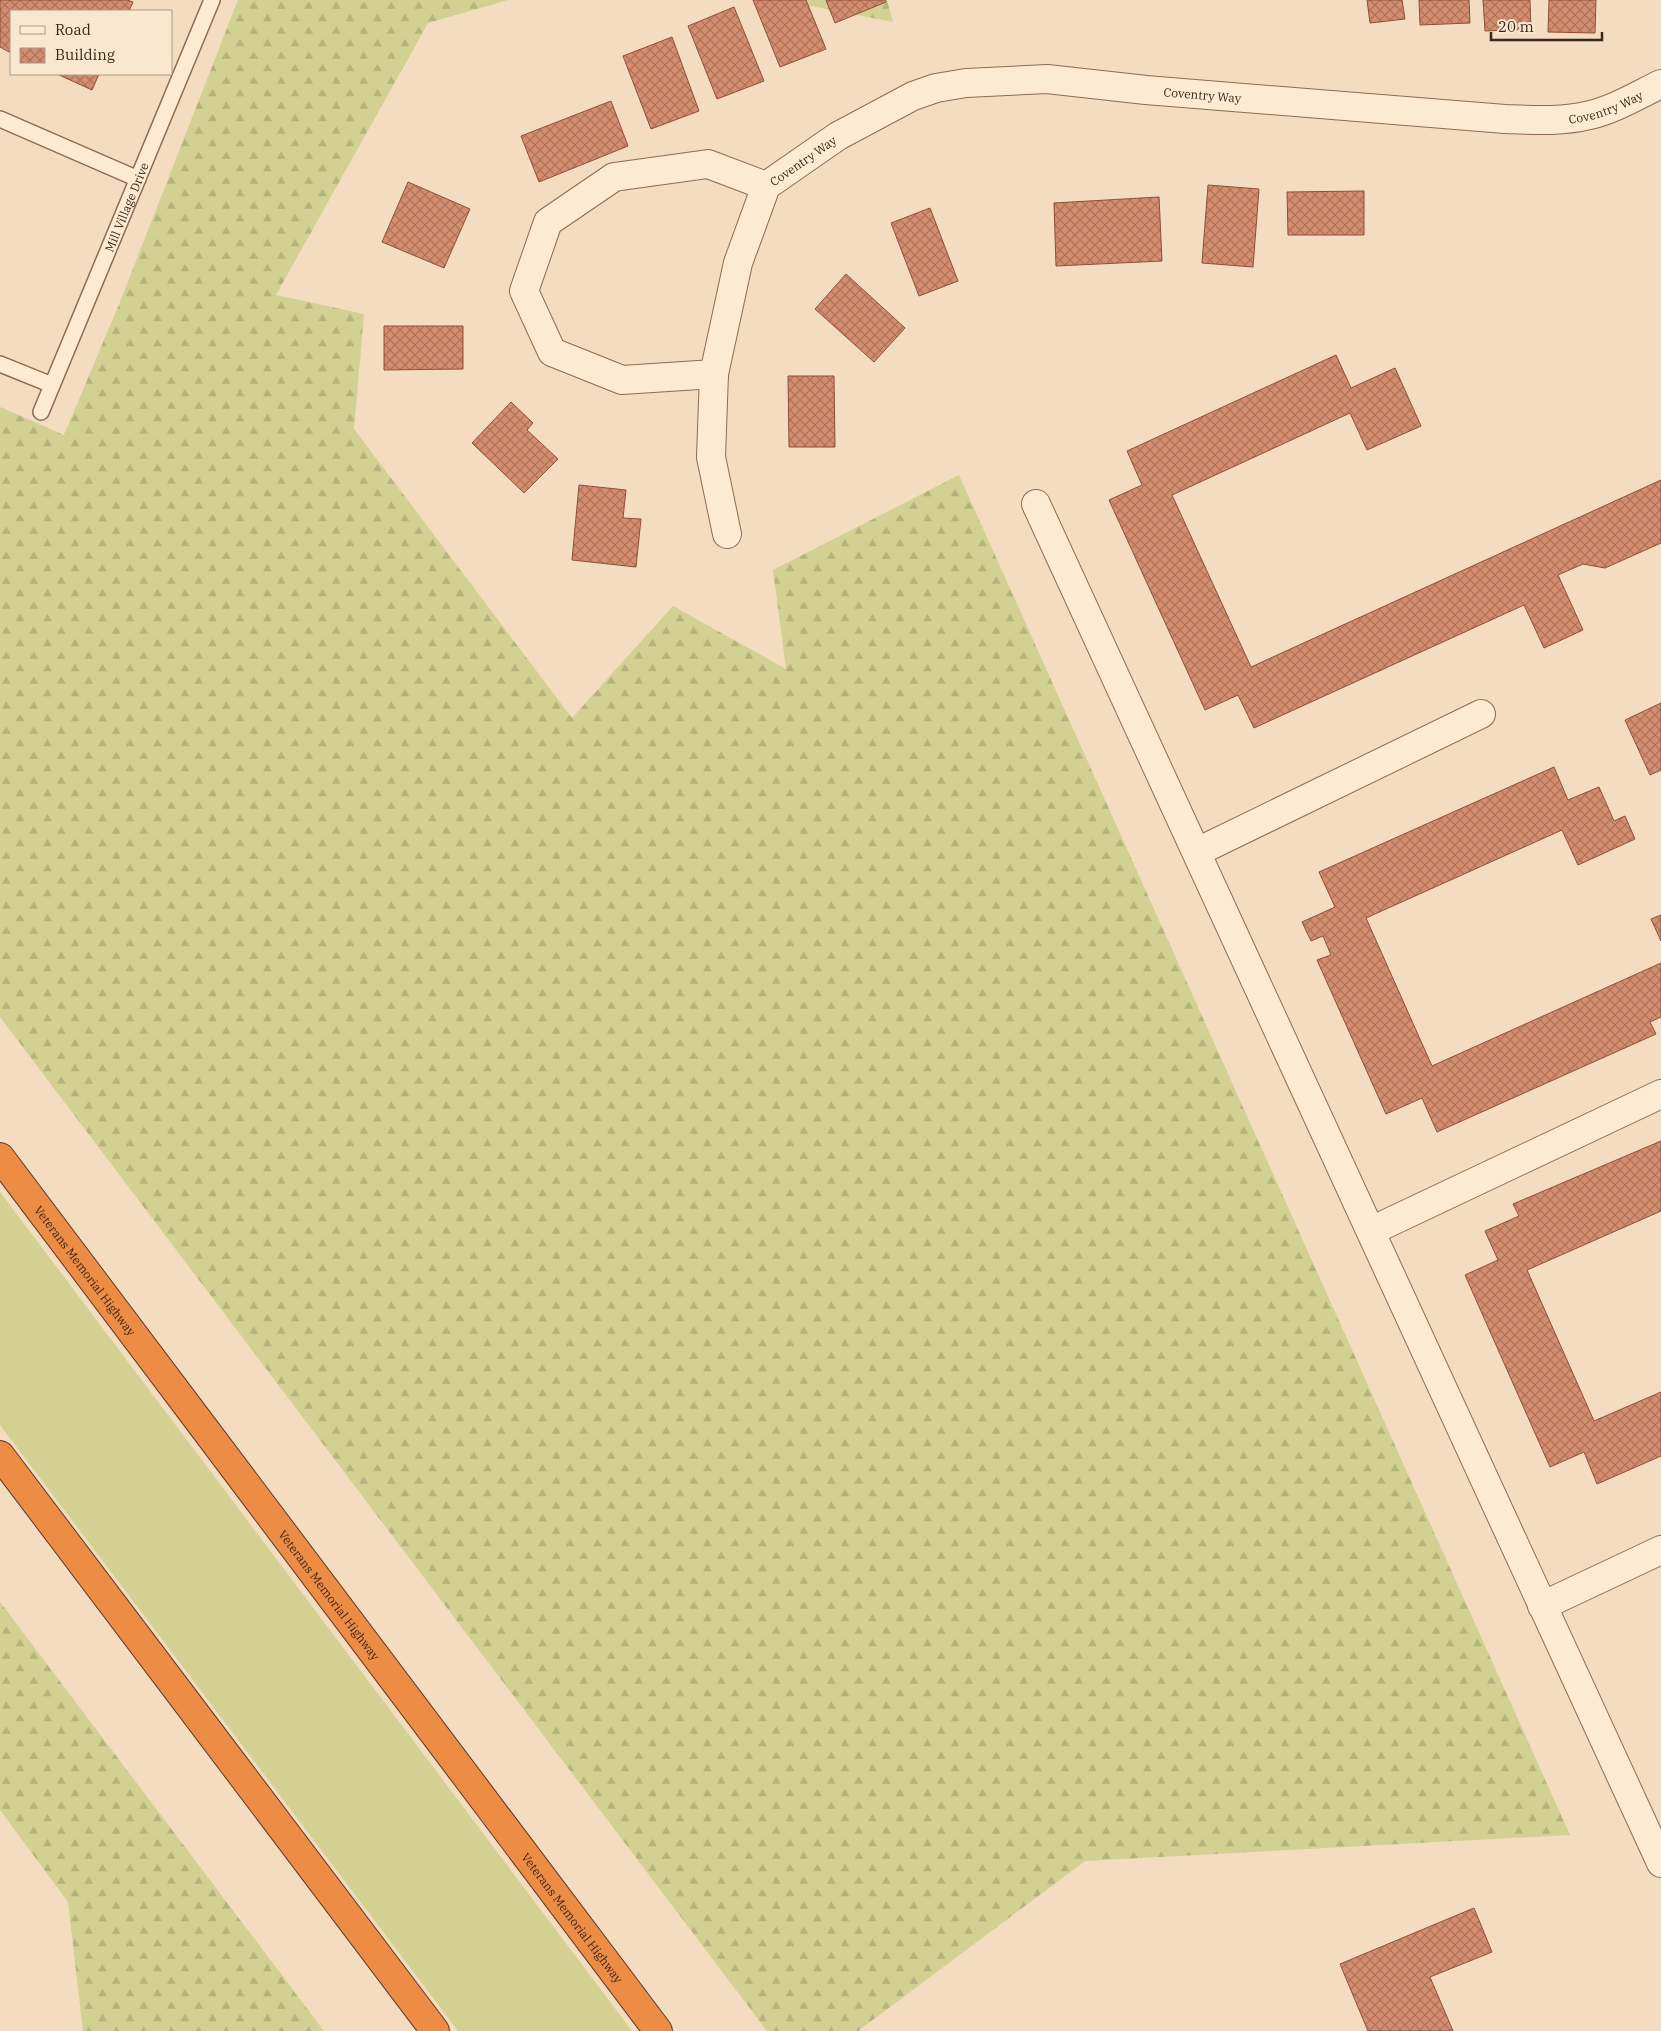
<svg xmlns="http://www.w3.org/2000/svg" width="1661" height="2031" font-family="'IBM Plex Serif',serif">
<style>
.grass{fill:#d2d191}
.forest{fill:url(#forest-firs)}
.building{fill:url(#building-cross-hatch);stroke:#8f4f38}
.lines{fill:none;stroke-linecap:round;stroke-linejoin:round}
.lane-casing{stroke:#8d6b55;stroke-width:18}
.street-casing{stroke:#8d6b55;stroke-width:30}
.highway-casing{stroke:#5a3a2a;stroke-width:30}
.lane{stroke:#fcead3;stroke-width:15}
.street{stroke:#fcead3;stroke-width:28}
.highway{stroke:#ec8c45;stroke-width:28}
.labels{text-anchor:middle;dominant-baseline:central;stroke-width:4;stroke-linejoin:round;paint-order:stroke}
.street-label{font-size:12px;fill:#3b261b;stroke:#f9e7cf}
</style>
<defs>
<pattern id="forest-firs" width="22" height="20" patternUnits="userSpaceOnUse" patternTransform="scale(1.25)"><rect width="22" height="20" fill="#d2d191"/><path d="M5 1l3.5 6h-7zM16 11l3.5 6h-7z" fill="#b5b37c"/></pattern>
<pattern id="building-cross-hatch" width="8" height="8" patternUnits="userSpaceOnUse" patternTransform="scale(1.25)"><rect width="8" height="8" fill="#d58d70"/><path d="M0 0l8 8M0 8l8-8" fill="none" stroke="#ae735b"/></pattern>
</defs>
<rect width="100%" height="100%" fill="#f3dcbf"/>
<path class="grass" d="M0,1192L632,2031H458L0,1425Z"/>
<g class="forest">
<path d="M238,0H508L428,23L276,295L364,314L354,429L572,718L673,606L786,669L773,570L959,475L1570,1835L1085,1861L858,2031H767L0,1017V407L64,435L120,302Z"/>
<path d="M800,0H887L893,22L801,4Z"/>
<path d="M0,1602L324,2031H83L68,1902L0,1810Z"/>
</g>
<g class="building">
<path d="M0,0H127L133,2L129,11H11V53L0,47Z"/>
<path d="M753,0H806L826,49L780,67Z"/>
<path d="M826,0H885L886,2L835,23Z"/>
<path d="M1367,0H1402L1405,19L1370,23Z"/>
<path d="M1419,0H1469L1470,23L1420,25Z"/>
<path d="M1483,0H1530L1531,29L1485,31Z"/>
<path d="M1549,0H1596L1595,33L1548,32Z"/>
<path d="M734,7L764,81L717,99L688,26Z"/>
<path d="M672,37L699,111L651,129L623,56Z"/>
<path d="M57,74H99L92,90Z"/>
<path d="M611,101L628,146L539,182L521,136Z"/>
<path d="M408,182L470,209L444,268L382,242Z"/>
<path d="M1208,185L1259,189L1253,267L1202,263Z"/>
<path d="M1364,191V235H1288L1287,192Z"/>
<path d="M1159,197L1162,261L1056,266L1054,203Z"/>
<path d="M930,208L958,281L919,296L891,223Z"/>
<path d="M846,274L905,328L874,362L815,309Z"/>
<path d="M384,326H463V369L384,370Z"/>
<path d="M1336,355L1351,388L1395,368L1421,426L1367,450L1350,413L1172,495L1251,667L1661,480V543L1605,568L1583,564L1558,575L1583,630L1544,648L1524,605L1254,728L1238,695L1205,710L1109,500L1142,485L1127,451Z"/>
<path d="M788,376H834L835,447H789Z"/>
<path d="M511,402L533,423L527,430L558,459L524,493L472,443Z"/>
<path d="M579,485L626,490L623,518L641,519L636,567L572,560Z"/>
<path d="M1661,703V770L1650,775L1625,720Z"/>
<path d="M1554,767L1568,800L1599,787L1614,821L1625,816L1635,839L1578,865L1562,830L1366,918L1432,1066L1661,963V1017L1650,1022L1656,1034L1437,1132L1422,1098L1386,1114L1317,960L1331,955L1323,936L1311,941L1302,922L1335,907L1319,872Z"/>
<path d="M1661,915V941L1651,919Z"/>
<path d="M1661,1141V1211L1527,1270L1594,1421L1661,1392V1456L1597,1484L1584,1452L1550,1467L1465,1275L1498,1260L1485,1231L1519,1216L1513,1204Z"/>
<path d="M1474,1908L1492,1952L1430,1977L1453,2031H1368L1340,1964Z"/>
</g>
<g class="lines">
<g class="lane-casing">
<g id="lane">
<path d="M0,119L138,179"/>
<path d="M0,364L52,385"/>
<path id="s1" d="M41,412L212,0"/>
</g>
</g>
<g class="street-casing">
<g id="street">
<path d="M714,374L622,380L552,352L524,291L548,222L614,177L708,164L766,186"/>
<path d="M1036,504L1661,1863"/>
<path id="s2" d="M727,534L711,457L714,374L738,263L766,186L838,136L913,96L936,88L966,83L1047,79L1146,90L1505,119C1533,120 1562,122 1590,115C1615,109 1638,95 1661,84"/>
<path d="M1197,852L1481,714"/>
<path d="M1371,1231L1661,1094"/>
<path d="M1542,1606L1661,1550"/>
</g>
</g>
<g class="highway-casing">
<g id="highway">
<path id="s3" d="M0,1157L658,2031"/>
<path d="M0,1455L435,2031"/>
</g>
</g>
<use href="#lane" class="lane"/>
<use href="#street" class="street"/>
<use href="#highway" class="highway"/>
</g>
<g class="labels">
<g class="street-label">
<text stroke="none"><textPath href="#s2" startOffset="822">Coventry Way</textPath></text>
<text stroke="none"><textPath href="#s2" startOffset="1228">Coventry Way</textPath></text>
<text stroke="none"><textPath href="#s2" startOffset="402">Coventry Way</textPath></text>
<text stroke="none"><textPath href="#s1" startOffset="222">Mill Village Drive</textPath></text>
<text stroke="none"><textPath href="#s3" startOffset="142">Veterans Memorial Highway</textPath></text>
<text stroke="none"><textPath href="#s3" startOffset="548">Veterans Memorial Highway</textPath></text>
<text stroke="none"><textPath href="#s3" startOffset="952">Veterans Memorial Highway</textPath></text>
</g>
</g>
<rect x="10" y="10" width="162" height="65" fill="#f9e7cf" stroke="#ad9a87"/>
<rect x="20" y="26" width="25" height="8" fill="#fcead3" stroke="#ad9a87"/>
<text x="55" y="35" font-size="15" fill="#3b261b">Road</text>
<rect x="20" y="48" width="25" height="15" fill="url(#building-cross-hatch)" stroke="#ad9a87"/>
<text x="55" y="60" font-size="15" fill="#3b261b">Building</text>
<path d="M1491 32v8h111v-8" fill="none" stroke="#3b261b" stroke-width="2.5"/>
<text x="1498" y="32" font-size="15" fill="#3b261b" stroke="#f9e7cf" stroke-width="4" paint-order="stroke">20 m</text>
</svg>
